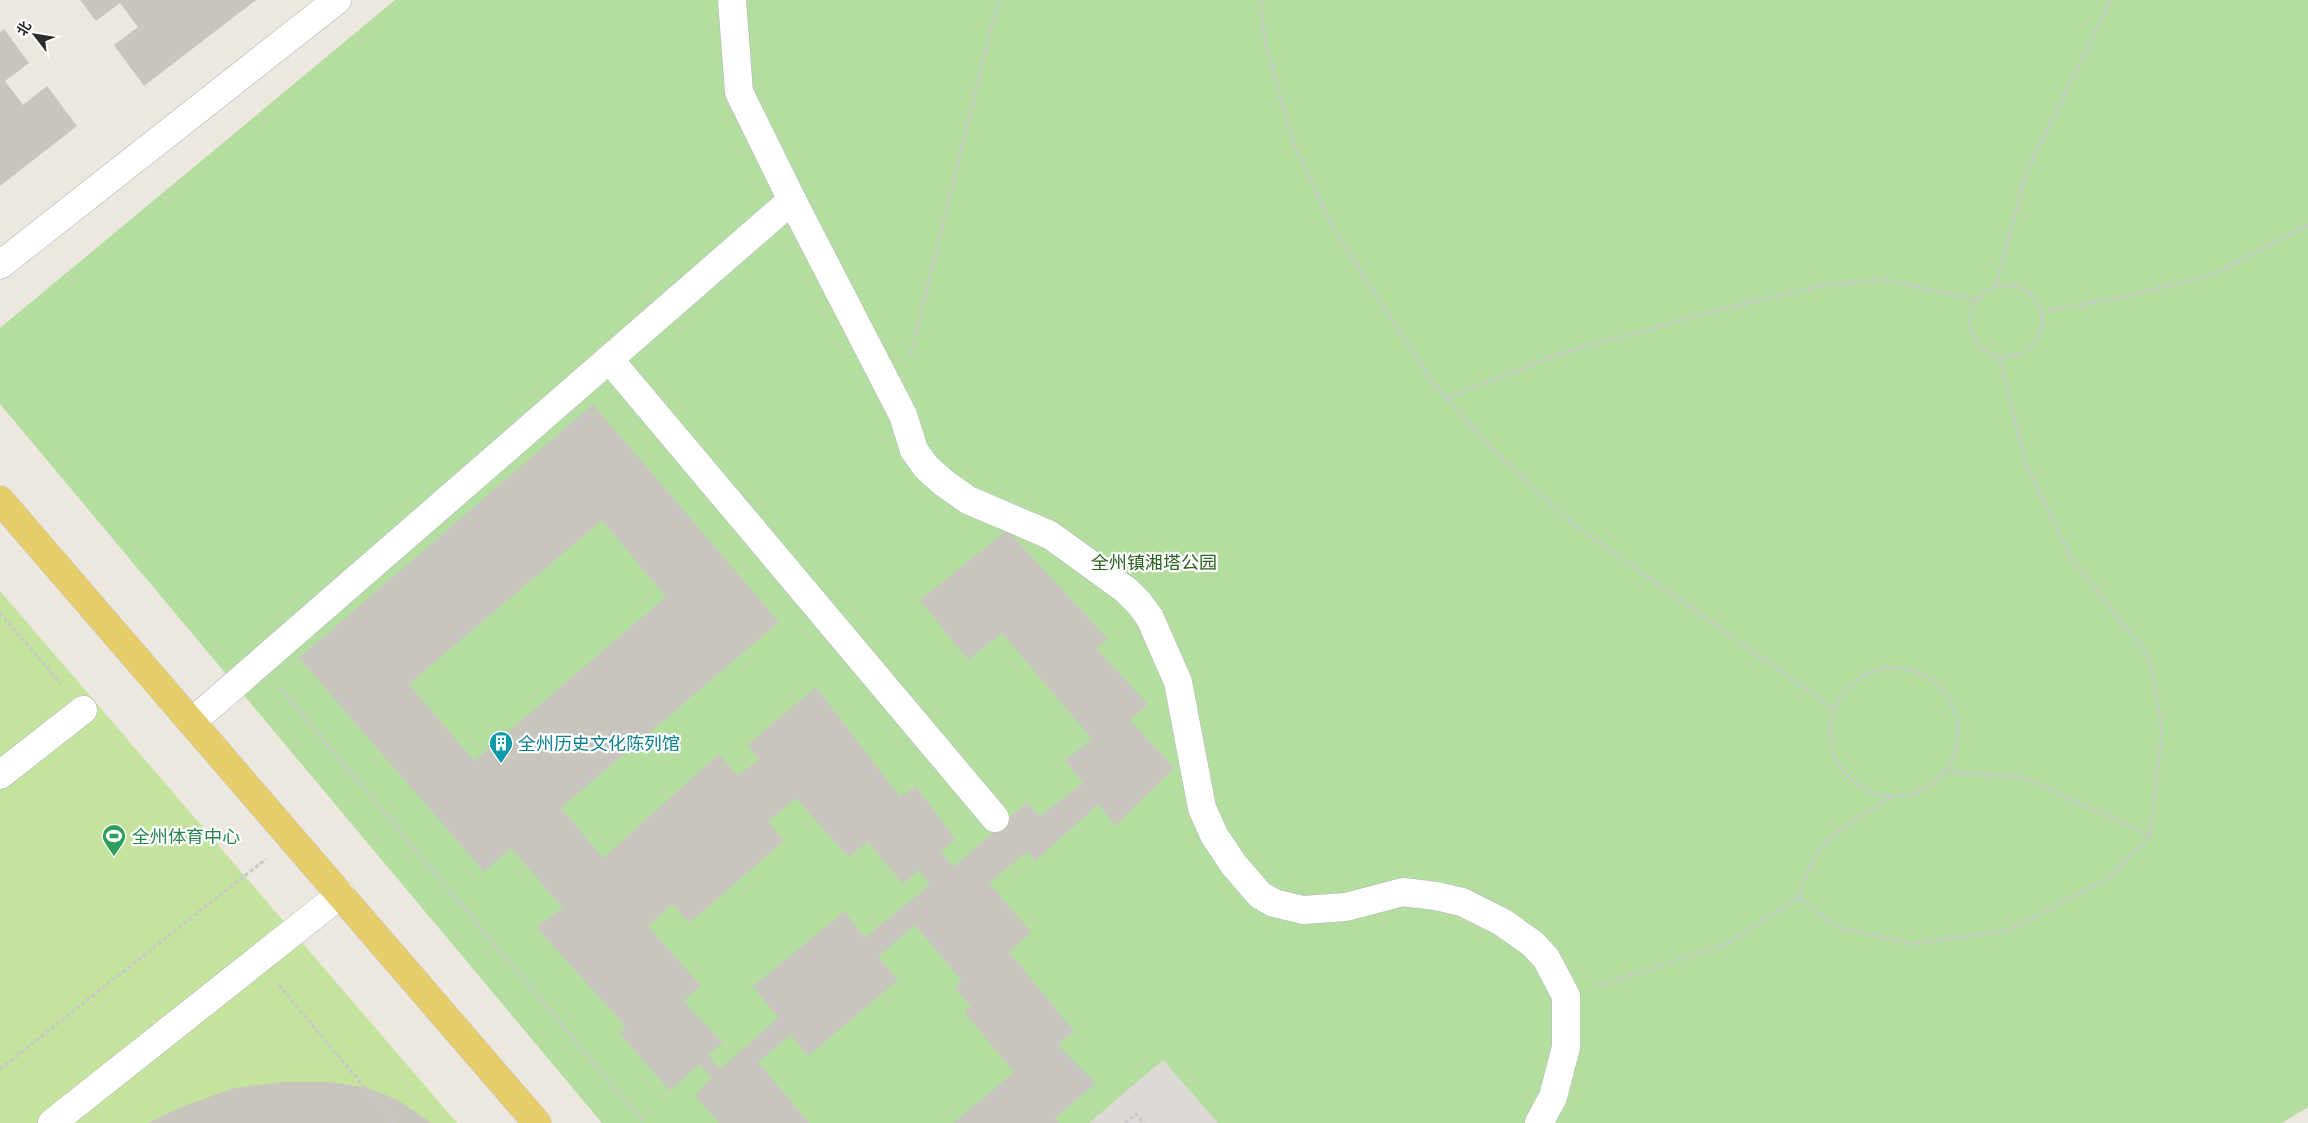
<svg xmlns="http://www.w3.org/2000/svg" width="2308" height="1123" font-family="'PT Sans Narrow','Noto Sans SC',sans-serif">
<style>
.green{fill:#b4dea0}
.pitch{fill:#c4e49d}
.plaza{fill:#dddad6}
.building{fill:#c8c5be;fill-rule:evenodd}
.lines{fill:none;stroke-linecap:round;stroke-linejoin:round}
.minor-casing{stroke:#b3b5be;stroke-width:29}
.major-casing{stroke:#c8c8c8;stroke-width:29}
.path{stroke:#c8c8c8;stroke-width:3;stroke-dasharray:4 2.5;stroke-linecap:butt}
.minor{stroke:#fff;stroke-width:28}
.major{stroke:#e6cd6b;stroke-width:28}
.labels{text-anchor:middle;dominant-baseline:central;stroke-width:4.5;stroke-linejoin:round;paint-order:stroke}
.park-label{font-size:18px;fill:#2c6421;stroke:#fff}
.culture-label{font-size:18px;fill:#0d838f;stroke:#fff;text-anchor:start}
.leisure-label{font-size:18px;fill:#27864d;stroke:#fff;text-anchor:start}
</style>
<rect width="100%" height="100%" fill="#ece7df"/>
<path class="green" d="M395,0H2308V1107L2282,1123H602L0,404V328Z"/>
<path class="pitch" d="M0,591L457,1123H0Z"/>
<path class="plaza" d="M1163,1060L1218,1123H1089Z"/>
<g class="building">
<path d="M80,0H256L144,86L114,45L138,27L120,3L96,21Z"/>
<path d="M4,29L29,63L5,81L23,105L47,86L77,126L0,186V32Z"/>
<path d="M593,404L779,622L561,808L603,858L719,754L737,775L759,760L747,745L816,687L900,797L916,786L955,839L941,852L954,867L1027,802L1040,816L1083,783L1065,760L1092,739L1002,633L968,660L920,600L1007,530L1108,639L1096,648L1148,704L1130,720L1174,768L1115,826L1099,804L1035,861L1027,852L989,883L1031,932L1009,952L1074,1031L1058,1045L1096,1083L1055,1118L1059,1123H953L1014,1072L964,1012L971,1007L955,987L962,981L915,925L878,957L898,980L808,1056L791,1035L758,1062L809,1123H719L695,1095L712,1078L699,1064L670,1091L619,1033L626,1027L536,927L563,908L511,848L484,872L299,658ZM602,520L666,597L474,761L409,684ZM796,798L848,857L868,842L903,884L919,870L930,885L864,938L845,911L753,986L778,1018L720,1069L708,1055L723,1043L683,1001L701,986L648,926L673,904L689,923L784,841L768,821Z"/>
<path d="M282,1082H330L364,1087L396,1099L432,1123H148L181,1107L234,1088Z"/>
</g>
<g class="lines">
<g class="minor-casing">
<g id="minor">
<path d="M732,0L739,92L792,200L903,415L914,450L926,467L944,483L968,500L1050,535L1126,590L1139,603L1150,618L1178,682L1202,808L1214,835L1234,865L1260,895L1274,903L1303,910L1346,907L1403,892L1436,896L1462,902L1502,922L1533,944L1546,958L1566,996V1047L1553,1097L1539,1123"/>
<path d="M0,265L337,0"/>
<path d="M609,359L995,818"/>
<path d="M192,722L792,200"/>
<path d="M0,775L83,710"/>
<path d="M52,1123L341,894"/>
</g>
</g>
<g class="major-casing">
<path id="major" d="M0,500L537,1123"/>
</g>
<g class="path">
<path d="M1260,0L1266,46L1293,142L1332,226L1432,382L1492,449L1573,524L1834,709"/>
<circle cx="2006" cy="321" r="36"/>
<path d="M1996,286L2026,173L2111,0"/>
<path d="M2041,312L2128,296L2214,274L2308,225"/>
<path d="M911,354L993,21L1000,0"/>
<path d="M1447,398L1559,354L1710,312L1820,286L1882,279L1977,300"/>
<path d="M0,613L61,684"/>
<circle cx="1894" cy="732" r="64"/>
<path d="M281,689L644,1123"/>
<path d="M1945,772L2022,777L2150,835L2162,729L2149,656L2073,561L2026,465L1999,357"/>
<path d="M1799,898L1838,927L1912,944L2009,930L2109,878L2150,835"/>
<path d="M279,985L394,1123"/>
<path d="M1598,986L1724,945L1799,898C1811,841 1845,826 1891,797"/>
<path d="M0,1069L266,859"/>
<path d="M1125,1123L1136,1114L1144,1123"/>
</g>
<use href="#minor" class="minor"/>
<use href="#major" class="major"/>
</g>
<defs>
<g id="building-pin" transform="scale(1.25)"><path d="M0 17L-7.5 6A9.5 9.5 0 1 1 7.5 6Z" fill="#0f9aa8" stroke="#fff"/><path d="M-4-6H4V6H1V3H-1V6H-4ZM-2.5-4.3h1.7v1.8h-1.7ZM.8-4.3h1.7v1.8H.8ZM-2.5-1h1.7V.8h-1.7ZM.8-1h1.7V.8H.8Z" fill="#fff"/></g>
<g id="stadium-pin" transform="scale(1.25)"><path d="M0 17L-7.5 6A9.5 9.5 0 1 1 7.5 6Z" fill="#2e9e5b" stroke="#fff"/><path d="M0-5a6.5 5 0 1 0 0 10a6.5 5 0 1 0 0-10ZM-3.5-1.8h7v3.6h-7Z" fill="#fff"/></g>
</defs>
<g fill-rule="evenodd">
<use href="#building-pin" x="501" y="743"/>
<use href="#stadium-pin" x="114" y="836"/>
</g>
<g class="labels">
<g class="park-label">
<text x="1154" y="562">全州镇湘塔公园</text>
</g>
<g class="culture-label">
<text x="518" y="743">全州历史文化陈列馆</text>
</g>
<g class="leisure-label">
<text x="132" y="836">全州体育中心</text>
</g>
</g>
<g transform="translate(35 35) rotate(301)" stroke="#ffffff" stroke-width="4" paint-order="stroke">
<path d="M0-4L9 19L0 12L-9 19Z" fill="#2c2c2c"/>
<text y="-8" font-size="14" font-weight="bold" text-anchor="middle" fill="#2c2c2c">北</text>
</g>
</svg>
